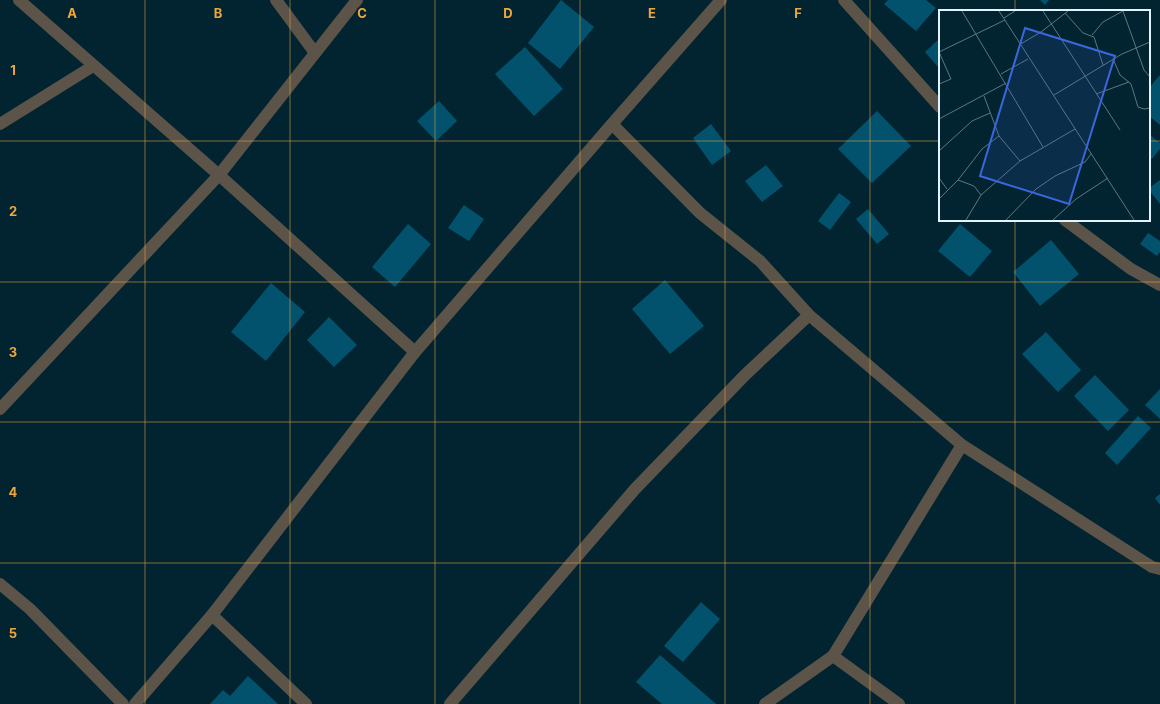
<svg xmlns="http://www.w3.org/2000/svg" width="1160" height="704" font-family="Inter,sans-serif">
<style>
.building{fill:#02526d}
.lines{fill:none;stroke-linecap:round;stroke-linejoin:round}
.minor{stroke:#5c5349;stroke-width:12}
.grid{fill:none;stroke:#efa73d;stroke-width:1;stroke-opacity:0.55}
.inset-road{fill:none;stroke:#5c7783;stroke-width:1}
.view{fill:#3b67de;fill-opacity:0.15;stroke:#3b67de;stroke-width:2}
.inset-edge{fill:none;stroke:#e2f4fd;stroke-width:2}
.grid-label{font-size:13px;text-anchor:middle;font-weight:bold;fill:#efa73d;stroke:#022431;stroke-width:4;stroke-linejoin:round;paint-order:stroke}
</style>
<rect width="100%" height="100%" fill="#022431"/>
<g class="building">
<path d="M561,0L594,27L560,69L528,43Z"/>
<path d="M888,0H926L936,8L916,31L884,4Z"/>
<path d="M1040,0H1049L1045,5Z"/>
<path d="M940,38V64L938,67L925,52Z"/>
<path d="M525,47L563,89L534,116L495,74Z"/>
<path d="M1160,75V125L1149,116V88Z"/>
<path d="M439,101L457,121L436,141L417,121Z"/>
<path d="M877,111L911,146L872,183L838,149Z"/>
<path d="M711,124L731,151L712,165L693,138Z"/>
<path d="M1149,134L1160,143V149L1152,159L1149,157Z"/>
<path d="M766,165L783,186L762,202L745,181Z"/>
<path d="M1160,180V204L1149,190V188Z"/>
<path d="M839,193L851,202L830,230L818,221Z"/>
<path d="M464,205L484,219L469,241L448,228Z"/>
<path d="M868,209L889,234L877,244L856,219Z"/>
<path d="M408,224L431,244L395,287L372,267Z"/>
<path d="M960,224L992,251L970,277L938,251Z"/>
<path d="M1148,233L1160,241V252L1157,256L1140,244Z"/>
<path d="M1051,240L1079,274L1040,306L1013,272Z"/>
<path d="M665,280L704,326L670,354L632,309Z"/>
<path d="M271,283L305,312L266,361L231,332Z"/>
<path d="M329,317L357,345L334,367L307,340Z"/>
<path d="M1046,332L1081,370L1058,392L1022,354Z"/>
<path d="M1095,375L1129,410L1108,431L1074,396Z"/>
<path d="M1160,389V419L1145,405Z"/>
<path d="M1138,416L1151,428L1117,465L1105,453Z"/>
<path d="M1160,494V505L1155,498Z"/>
<path d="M701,602L720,619L683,662L664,646Z"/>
<path d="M660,655L716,704H662L636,682Z"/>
<path d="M248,676L278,704H210L223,690L230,696Z"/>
</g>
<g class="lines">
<g class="minor">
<path d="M19,0L219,175L415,352"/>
<path d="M276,0L315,53"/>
<path d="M844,0L940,107"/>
<path d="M0,124L93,66"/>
<path d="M612,124L700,213L760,261L809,315L962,445L1152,567L1160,569"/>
<path d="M1065,220L1131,269L1160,285"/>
<path d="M0,409L219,175L357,0"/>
<path d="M0,584L30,609L123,704"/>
<path d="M212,615L306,704"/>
<path d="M833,656L962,445"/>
<path d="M135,704L212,615L415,352L612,124L721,0"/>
<path d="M450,704L635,489L745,375L809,315"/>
<path d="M765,704L833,656L899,704"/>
</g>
</g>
<path class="grid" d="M145,0V704M290,0V704M435,0V704M580,0V704M725,0V704M870,0V704M1015,0V11M0,141H940M1149,141H1160M1015,220V704M0,282H1160M0,422H1160M0,563H1160"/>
<g transform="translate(939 10)">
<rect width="211" height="211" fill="#022431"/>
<path class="inset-road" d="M23,1L104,137M60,1L195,210M104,1L181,120M184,1L205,60L211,67M126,3L144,23L155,27L164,55M65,8L76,1M153,25L164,12L184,1M80,35L102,22L129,1M174,49L181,65L192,74L199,97L205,99L211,98M62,64L89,49M0,74L12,69L0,42L66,10M157,84L190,72M115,85L183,44L211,32M0,109L67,73M60,126L81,151M0,141L33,111L51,103M0,168L8,179M19,170L35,176L42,185M0,189L19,170L43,139L60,126L45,86M27,210L42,185L81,151L136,119M67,210L97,179L116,166L146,152L152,144M114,210L137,189L169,168"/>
<path class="view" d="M86,18L176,46L130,194L41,166Z"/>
<rect width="211" height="211" class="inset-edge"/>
</g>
<g class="grid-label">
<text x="72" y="18">A</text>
<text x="218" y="18">B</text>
<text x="362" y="18">C</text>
<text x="508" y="18">D</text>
<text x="652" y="18">E</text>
<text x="798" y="18">F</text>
<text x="13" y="75">1</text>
<text x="13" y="216">2</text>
<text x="13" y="357">3</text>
<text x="13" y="497">4</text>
<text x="13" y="638">5</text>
</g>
</svg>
